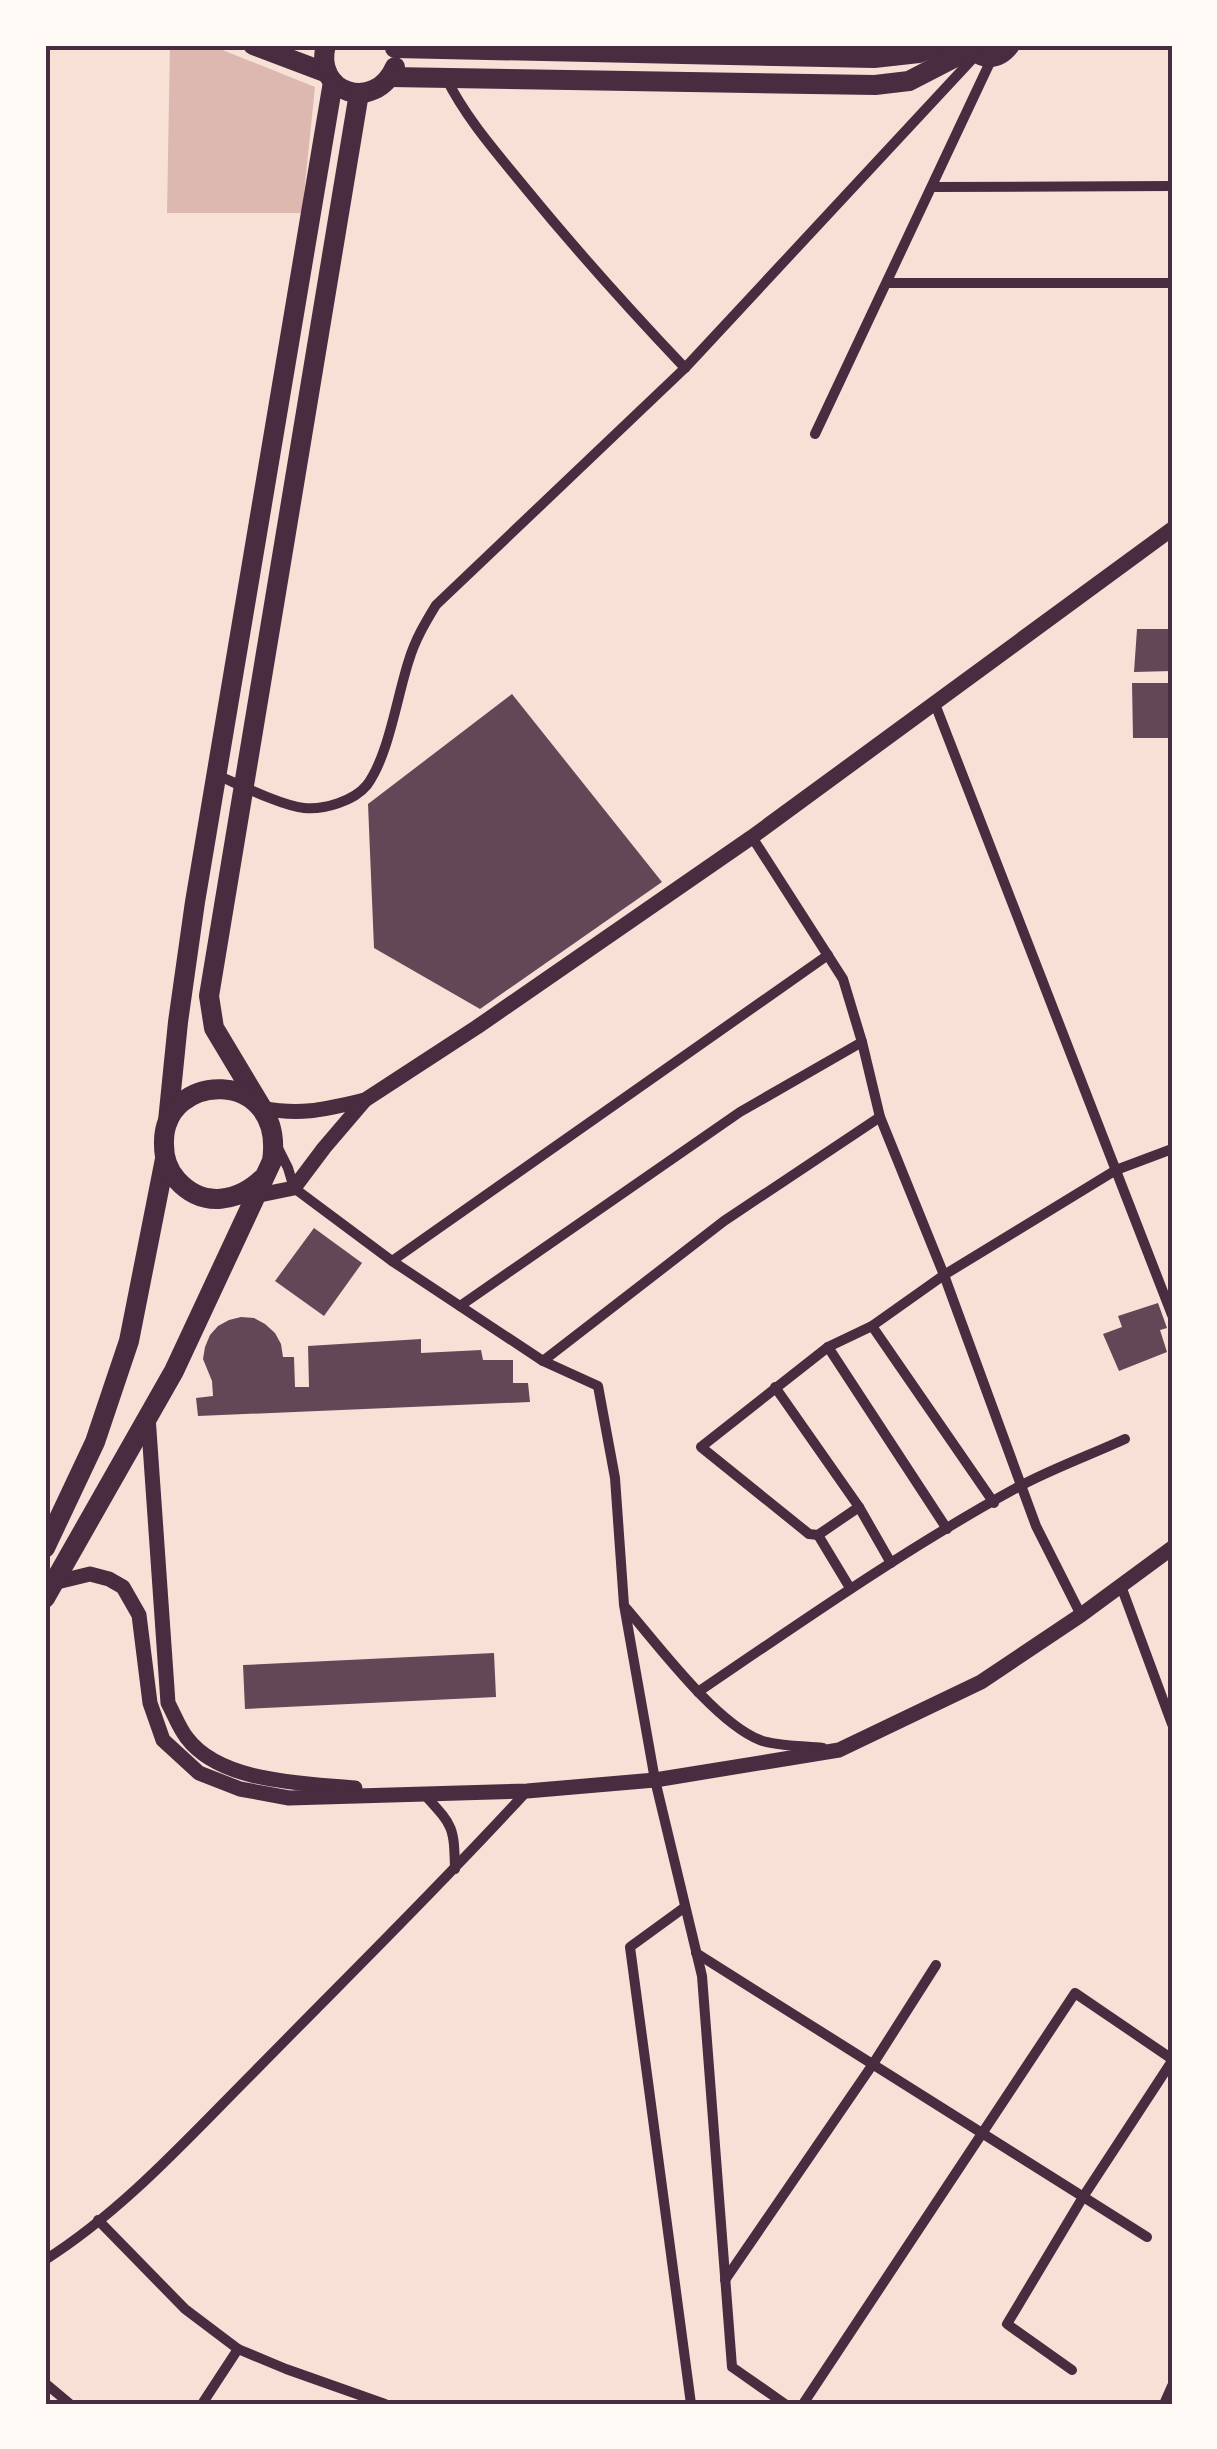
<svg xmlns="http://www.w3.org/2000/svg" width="1217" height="2449" font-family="Helvetica,sans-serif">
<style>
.water{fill:#dcb8b0}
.building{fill:#644757}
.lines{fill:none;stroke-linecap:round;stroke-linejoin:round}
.minor{stroke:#4a2c40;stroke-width:10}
.tertiary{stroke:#4a2c40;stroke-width:15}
.primary{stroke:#4a2c40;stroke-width:20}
.neatline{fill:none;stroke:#4a2c40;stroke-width:4}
</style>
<rect width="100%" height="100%" fill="#f7e1d7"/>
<path class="water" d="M170,45H210L315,87L302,213H167Z"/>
<g class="building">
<path d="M1137,629H1172V671L1134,672Z"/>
<path d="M1132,683H1172V738H1133Z"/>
<path d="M512,694L662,882L480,1009L374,948L368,804Z"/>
<path d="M314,1228L362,1263L324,1316L275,1281Z"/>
<path d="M1158,1303L1167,1328L1160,1330L1167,1352L1119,1371L1103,1334L1122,1327L1118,1316Z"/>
<path d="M241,1317L254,1318L265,1324L275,1333L281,1344L283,1357H294L295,1387H309L308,1346L421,1339V1353L481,1350L483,1360H513V1383H528L530,1402L198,1416L196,1398L213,1396L212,1381L203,1359L205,1347L210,1335L218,1326L229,1320Z"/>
<path d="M494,1653L496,1697L245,1709L243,1665Z"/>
</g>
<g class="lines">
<g class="minor">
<path d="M446,78C467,120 497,153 527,190C577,251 630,310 685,368"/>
<path d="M932,187L1172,186"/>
<path d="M887,283H1172"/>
<path d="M815,434L992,58"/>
<path d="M935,704L1172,1315"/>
<path d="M217,775C238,784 282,806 304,808C324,810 354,801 367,785C389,755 397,696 409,660C415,640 425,623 436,605L685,368L977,54"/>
<path d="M752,837L843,979L862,1042L880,1117L944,1275L1036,1526L1081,1615"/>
<path d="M278,1148L288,1168L294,1188L392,1261L543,1361L598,1386L615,1478L624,1605L655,1780L702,1976L732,2367L785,2404"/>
<path d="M392,1261L828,955"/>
<path d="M460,1306L740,1112L862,1042"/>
<path d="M872,1326L994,1503"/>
<path d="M828,1347L947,1529"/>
<path d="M543,1361L724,1221L880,1117"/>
<path d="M775,1387L859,1507L891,1563"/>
<path d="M818,1535L809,1534L701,1447L828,1347L872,1326L944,1275L1116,1170L1172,1149"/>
<path d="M1121,1586L1172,1724"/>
<path d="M850,1588L818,1535L859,1507"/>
<path d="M626,1608C658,1645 715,1722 760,1740C776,1746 805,1746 823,1748"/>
<path d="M698,1692C804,1620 908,1547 1020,1486C1054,1468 1090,1455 1125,1439"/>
<path d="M424,1794C453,1826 454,1825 455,1869"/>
<path d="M685,1907L630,1947L691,2404"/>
<path d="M696,1953L1147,2237"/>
<path d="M98,2220L185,2309L238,2349L286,2369L385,2404"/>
<path d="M45,2260C124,2210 189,2137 255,2071C346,1978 439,1887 527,1791"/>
<path d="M725,2280L873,2064L936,1965"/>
<path d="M1072,2370L1007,2324L1083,2197L1172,2061"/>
<path d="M45,2383L70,2404"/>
<path d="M202,2404L238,2349"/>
<path d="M803,2404L1075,1993L1172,2059"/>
<path d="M1164,2404L1172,2386"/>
</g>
<g class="tertiary">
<path d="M262,1108C302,1116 326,1109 365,1100"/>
<path d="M249,1197L294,1188L324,1148L365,1100L477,1027L752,837L1172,529"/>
<path d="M148,1416L168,1703C174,1714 179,1728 187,1738C221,1783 304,1783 355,1788"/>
<path d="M53,1583L90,1574L109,1579L123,1587L139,1615L150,1703L163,1740L199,1773L240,1789L289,1798L527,1791L655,1780L839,1750L981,1682L1081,1615L1172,1548"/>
</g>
<g class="primary">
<path d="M253,45L327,73"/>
<path d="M326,45C313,93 375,113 395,67"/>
<path d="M969,45C981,61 998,61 1010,45"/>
<path d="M395,48L874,58L919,53L939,45"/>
<path d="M390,77L875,85L909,81L971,49"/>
<path d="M262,1108L214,1028L209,996L359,93"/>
<path d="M168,1121L178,1022L195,902L333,82"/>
<path d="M45,1548L95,1442L129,1341L165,1159"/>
<path d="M45,1598L174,1371L272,1161C286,1066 161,1070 164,1145C164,1158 168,1170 177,1180C203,1209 239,1202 264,1177"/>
</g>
</g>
<rect width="1217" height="2449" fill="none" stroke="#fffaf5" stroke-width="95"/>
<rect x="48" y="48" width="1122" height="2354" class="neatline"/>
</svg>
